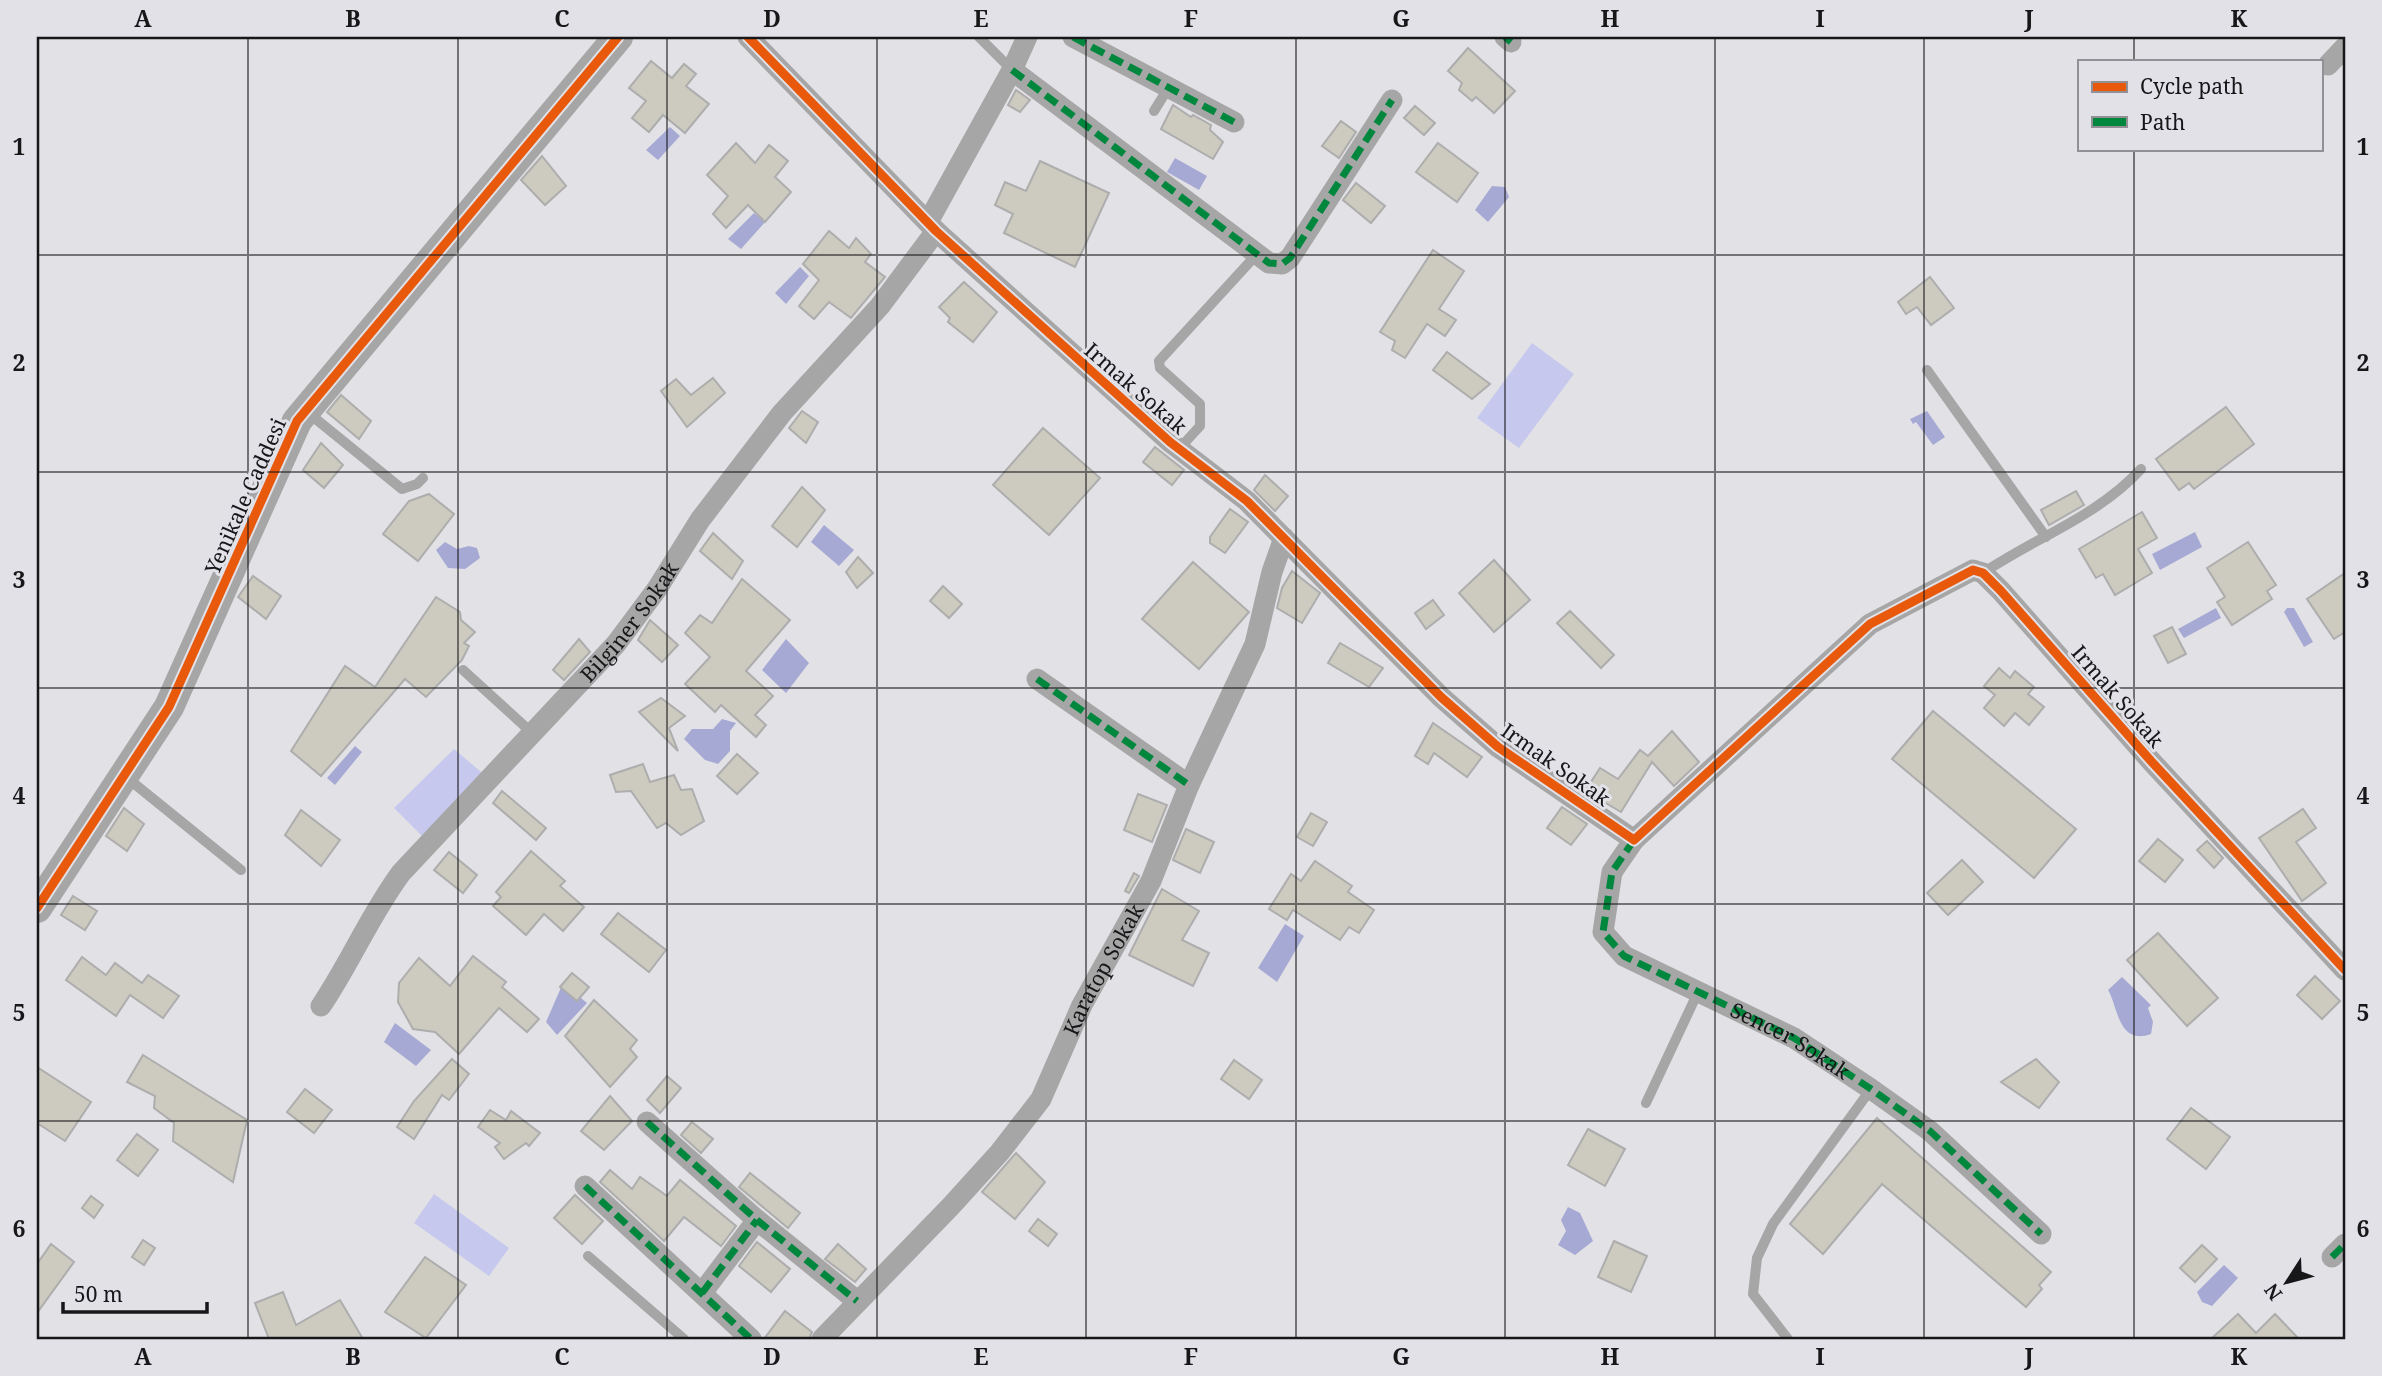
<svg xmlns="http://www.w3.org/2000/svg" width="2382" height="1376" font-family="'Noto Serif',serif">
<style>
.green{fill:#c6c9ed}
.water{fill:#a6a9d4}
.building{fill:#cdcbc0;stroke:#adadad;stroke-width:2}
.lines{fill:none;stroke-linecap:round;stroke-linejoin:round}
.lane{stroke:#a6a6a7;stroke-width:10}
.street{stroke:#a6a6a7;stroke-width:21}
.secondary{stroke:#a6a6a7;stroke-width:30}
.quiet{stroke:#00873e;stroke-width:7;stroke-dasharray:14 7;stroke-linecap:butt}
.cycleway-casing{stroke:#e1e1e7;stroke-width:13}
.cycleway{stroke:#e8590c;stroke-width:9}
.grid{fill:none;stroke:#171719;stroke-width:2;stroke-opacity:0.55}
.labels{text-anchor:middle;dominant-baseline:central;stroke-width:6;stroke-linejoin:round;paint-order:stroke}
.street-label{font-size:21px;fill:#171719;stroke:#e1e1e7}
.neatline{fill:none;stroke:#171719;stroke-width:2.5}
.grid-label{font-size:23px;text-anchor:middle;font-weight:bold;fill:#171719}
</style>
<rect width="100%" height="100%" fill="#e2e2e6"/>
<g class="green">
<path d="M1532,343L1574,374L1519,448L1477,418Z"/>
<path d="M454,749L487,777L425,839L394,808Z"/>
<path d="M434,1194L509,1248L489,1276L414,1223Z"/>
</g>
<g class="water">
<path d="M670,127L680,136L658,160L646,150Z"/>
<path d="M1175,158L1207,176L1199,190L1167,172Z"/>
<path d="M1492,186L1505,187L1509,197L1488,222L1475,210Z"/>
<path d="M754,213L765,222L741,249L728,239Z"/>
<path d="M800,267L809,276L786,304L775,293Z"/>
<path d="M1927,411L1945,437L1933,445L1916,422L1913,424L1910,419Z"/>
<path d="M824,525L854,550L839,566L811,542Z"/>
<path d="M2195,532L2202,547L2160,570L2152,554Z"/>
<path d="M445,542L457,549L469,546L477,548L480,558L465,569L448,568L436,550Z"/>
<path d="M2216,608L2221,618L2184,638L2178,629Z"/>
<path d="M2287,608H2294L2313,642L2304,647L2284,612Z"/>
<path d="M786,639L809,663L786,693L762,670Z"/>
<path d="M722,719L736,723L730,731V751L718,764L705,760L684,739L692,729H713Z"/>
<path d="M355,746L362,752L335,785L327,778Z"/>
<path d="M1285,924L1304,936L1277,982L1258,968Z"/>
<path d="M2122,977L2151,1005L2148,1008L2153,1022L2151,1034C2118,1046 2118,1006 2108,990Z"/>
<path d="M563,983L587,1003L557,1035L546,1022Z"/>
<path d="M395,1023L431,1050L416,1066L384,1042Z"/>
<path d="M1568,1207L1580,1213L1593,1241L1575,1255L1558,1245L1566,1231L1561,1220Z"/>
<path d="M2224,1265L2238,1278L2212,1306L2202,1302L2197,1292Z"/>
</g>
<g class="building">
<path d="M1468,48L1515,91L1494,113L1476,97L1472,101L1459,90L1462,83L1448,71Z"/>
<path d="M651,61L672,78L684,64L696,74L686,86L709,104L685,133L663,115L649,132L632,118L646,101L629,88Z"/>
<path d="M1016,90L1030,100L1020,112L1008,105Z"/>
<path d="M1173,105L1191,117L1193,115L1211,125L1210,130L1223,142L1213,159L1161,129Z"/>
<path d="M1415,106L1435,123L1424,135L1404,118Z"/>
<path d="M1341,121L1356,132L1339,158L1322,146Z"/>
<path d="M736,143L755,163L769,145L788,161L775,177L791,192L765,222L748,205L726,228L713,214L728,196L707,175Z"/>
<path d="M1438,143L1478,173L1457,202L1416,172Z"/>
<path d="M542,156L566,186L545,205L521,180Z"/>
<path d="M1040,161L1109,193L1075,267L1004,233L1013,214L995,205L1005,182L1026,191Z"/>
<path d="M1356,183L1385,206L1371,223L1343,200Z"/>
<path d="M829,231L849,248L856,238L871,254L865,262L885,277L851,318L829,302L814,319L799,306L819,280L803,264Z"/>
<path d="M1433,250L1464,271L1439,309L1456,320L1445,336L1427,324L1405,358L1392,350L1395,341L1380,332Z"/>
<path d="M1930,277L1954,308L1931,325L1917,307L1906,314L1898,302Z"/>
<path d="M964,282L997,312L973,342L948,322L950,318L939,307Z"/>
<path d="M1447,352L1490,384L1472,399L1433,370Z"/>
<path d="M713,378L725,393L687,427L661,391L676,379L691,395Z"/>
<path d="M341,395L371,421L359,439L327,412Z"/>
<path d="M2226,407L2254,444L2194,489L2189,483L2179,490L2156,459Z"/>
<path d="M802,411L818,422L806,443L789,428Z"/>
<path d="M1043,428L1100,478L1049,535L993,485Z"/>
<path d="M321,443L343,465L324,488L303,470Z"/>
<path d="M1155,447L1184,470L1172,485L1143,462Z"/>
<path d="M1265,475L1288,496L1275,511L1254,490Z"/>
<path d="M802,487L825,510L797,547L772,526Z"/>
<path d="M2076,491L2084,505L2049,525L2041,510Z"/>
<path d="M429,494L454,514L418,561L383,534L409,501Z"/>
<path d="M1230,509L1248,522L1225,553L1210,543V537Z"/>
<path d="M2142,512L2157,538L2138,549L2152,573L2115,595L2103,574L2096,578L2079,549Z"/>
<path d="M713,533L743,561L732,579L700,551Z"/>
<path d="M2248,542L2276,585L2267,591L2272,599L2232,625L2217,602L2225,597L2207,568Z"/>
<path d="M858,557L873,573L857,588L846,572Z"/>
<path d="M1494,560L1530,600L1494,632L1459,593Z"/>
<path d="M1193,562L1249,612L1199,669L1142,619Z"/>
<path d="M1292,571L1320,593L1302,623L1277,608L1282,588Z"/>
<path d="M2345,573V632L2334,639L2307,599Z"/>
<path d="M253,576L281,596L266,619L238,597Z"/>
<path d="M742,579L790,620L746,671L773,696L755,715L766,725L756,737L721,705L715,712L685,684L710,657L685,633L700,615L712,623Z"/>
<path d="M943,586L962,604L949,618L930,601Z"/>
<path d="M436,597L460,612L461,620L475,632L464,643L469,646L462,660L426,697L405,679L321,776L291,751L345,666L375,687Z"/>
<path d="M1433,600L1444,615L1426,629L1415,613Z"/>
<path d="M1570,611L1614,655L1601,668L1557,623Z"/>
<path d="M650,620L678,645L662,662L638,640Z"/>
<path d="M2172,627L2186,654L2168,663L2154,636Z"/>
<path d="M579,639L590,652L564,680L553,670Z"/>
<path d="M1340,643L1383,668L1369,687L1328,663Z"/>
<path d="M1999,668L2010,678L2015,671L2034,687L2028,694L2044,707L2029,725L2015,713L2004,726L1984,708L1995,695L1984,686Z"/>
<path d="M661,698L685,716L669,728L678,751L639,712Z"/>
<path d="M1933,711L2076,829L2034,878L1892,759Z"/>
<path d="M1433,723L1482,757L1467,777L1434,753L1428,764L1415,756Z"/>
<path d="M1672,731L1699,762L1674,786L1652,762L1621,812L1585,791L1600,768L1618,779L1640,750L1648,756Z"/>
<path d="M737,754L758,773L737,794L717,776Z"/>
<path d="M643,764L650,782L674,775L681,790L692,789L704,821L681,835L666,823L657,828L631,791L616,792L610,775Z"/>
<path d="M502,791L546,828L536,840L493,803Z"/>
<path d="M1138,794L1167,805L1152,842L1124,830Z"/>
<path d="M1562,807L1587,824L1571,845L1547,828Z"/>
<path d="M124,808L144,824L127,851L106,836Z"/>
<path d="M2303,809L2316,828L2296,842L2326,883L2302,901L2259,838Z"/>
<path d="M301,810L340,840L321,866L285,835Z"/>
<path d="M1311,813L1327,822L1313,846L1297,837Z"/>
<path d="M1186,829L1214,842L1200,873L1173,860Z"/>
<path d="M2158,839L2183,860L2165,882L2139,861Z"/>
<path d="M2207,841L2223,858L2214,868L2197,850Z"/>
<path d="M531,851L565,881L560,886L584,907L563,931L544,914L526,935L493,906L501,897L496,892Z"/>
<path d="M449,852L477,875L463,893L434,870Z"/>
<path d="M1962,860L1983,882L1948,915L1927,893Z"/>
<path d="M1315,861L1352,886L1348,892L1374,910L1359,933L1349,927L1340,940L1293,910L1287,920L1269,909L1291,874L1301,881Z"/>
<path d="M1134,873L1139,876L1129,893L1125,891Z"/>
<path d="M1162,889L1199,911L1182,940L1209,953L1193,986L1129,955Z"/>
<path d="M73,896L97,911L85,930L61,915Z"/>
<path d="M618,913L666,950L649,972L601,934Z"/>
<path d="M2158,933L2218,998L2187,1026L2127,960Z"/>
<path d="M473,956L506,982L502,987L539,1019L527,1032L499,1008L459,1054L435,1032L413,1029L398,1002L399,983L419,958L450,986Z"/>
<path d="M82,957L106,975L115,963L142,983L148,975L179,996L163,1018L130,995L116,1016L66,980Z"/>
<path d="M572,973L589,987L577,1001L560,987Z"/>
<path d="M2315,976L2340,1001L2322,1019L2297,995Z"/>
<path d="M594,1000L637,1040L630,1049L637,1057L610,1087L565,1036Z"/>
<path d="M143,1055L247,1120L233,1182L173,1141L174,1123L154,1108L155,1096L127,1082Z"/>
<path d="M452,1059L469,1074L449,1100L442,1095L414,1139L397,1127L414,1101Z"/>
<path d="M2036,1059L2059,1082L2039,1108L2001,1082Z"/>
<path d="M1234,1060L1262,1080L1249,1099L1221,1079Z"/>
<path d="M37,1067L91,1102L65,1141L37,1123Z"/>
<path d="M667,1076L681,1088L660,1113L647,1100Z"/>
<path d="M305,1089L332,1110L314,1133L287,1112Z"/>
<path d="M610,1096L632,1121L604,1150L581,1131Z"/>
<path d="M2191,1108L2230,1137L2206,1169L2167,1139Z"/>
<path d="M490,1110L506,1120L511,1111L540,1133L529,1146L526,1143L504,1159L495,1147L500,1143L478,1127Z"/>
<path d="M1877,1118L2051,1272L2039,1285L2042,1289L2026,1307L1882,1184L1823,1254L1790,1224Z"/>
<path d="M692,1122L713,1139L701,1153L681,1135Z"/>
<path d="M1588,1129L1625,1149L1605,1186L1568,1165Z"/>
<path d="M137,1134L158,1150L138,1176L117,1160Z"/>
<path d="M1016,1153L1045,1182L1015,1219L982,1192Z"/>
<path d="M610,1170L632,1189L640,1177L667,1196L680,1180L736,1226L721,1246L684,1217L664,1241L600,1182Z"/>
<path d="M750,1173L800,1213L788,1228L739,1187Z"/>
<path d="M575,1195L603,1221L582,1244L554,1218Z"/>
<path d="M91,1196L103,1205L94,1218L82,1208Z"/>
<path d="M1038,1219L1057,1234L1048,1246L1029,1231Z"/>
<path d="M143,1240L155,1248L144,1265L132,1257Z"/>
<path d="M1614,1241L1647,1256L1631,1292L1598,1277Z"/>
<path d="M757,1242L790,1269L771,1292L739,1266Z"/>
<path d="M51,1244L74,1262L37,1313V1264Z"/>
<path d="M838,1244L866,1269L855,1282L825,1259Z"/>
<path d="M2202,1245L2217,1259L2195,1282L2180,1268Z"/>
<path d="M425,1257L466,1285L426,1338L385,1312Z"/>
<path d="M283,1292L296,1325L340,1300L363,1339H269L255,1303Z"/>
<path d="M785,1311L812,1332L809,1339H764Z"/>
<path d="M2238,1314L2256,1333L2275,1314L2299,1339H2211Z"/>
</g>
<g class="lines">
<g class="lane">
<path d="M979,37L1012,70"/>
<path d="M1154,111L1169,87"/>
<path d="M1927,370L2046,537"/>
<path d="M306,411L402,489L417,484L423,478"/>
<path d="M1179,449L1200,426V404L1160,368L1159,361L1257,254"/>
<path d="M1983,573C2036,537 2097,517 2141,469"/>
<path d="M463,670L531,732"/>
<path d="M126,777L241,870"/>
<path d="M1646,1103L1698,992"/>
<path d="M588,1256L684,1339"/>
<path d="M1788,1339L1753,1294L1757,1258L1773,1224L1871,1089"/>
</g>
<g class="street">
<path d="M748,37L936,231L1170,442L1247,501L1441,697L1498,747L1634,840L1870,624L1973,570L1983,573L2001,591L2151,761L2345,970"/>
<path d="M1073,37L1234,122"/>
<path d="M1505,37L1511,42"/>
<path d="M2328,65L2345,47"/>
<path d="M1012,70L1269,263L1282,264L1290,258L1392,100"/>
<path d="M928,222L1012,70L1027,37"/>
<path d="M1037,679L1189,785"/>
<path id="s1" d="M1634,840L1612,872L1603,932L1624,956L1794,1038L1871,1089L1930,1131L2041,1234"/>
<path id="s2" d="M321,1006C350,963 370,915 401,873L616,644L657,589L700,520L782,413L880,306L936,231"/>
<path d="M647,1122L757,1220L857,1301"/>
<path d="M585,1186L751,1339"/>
<path d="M2332,1257L2345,1244"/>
<path d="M702,1293L757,1220"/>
<path id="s3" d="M822,1339L951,1206L1000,1152L1041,1099L1082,1005L1151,881L1189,785L1255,644L1272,572L1284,538"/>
</g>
<path class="secondary" d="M37,908L169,707L297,421L618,37"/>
<g class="quiet">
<path d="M1073,37L1234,122"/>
<path d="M1505,37L1511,42"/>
<path d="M1012,70L1269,263L1282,264L1290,258L1392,100"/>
<path d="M1037,679L1189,785"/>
<path d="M1634,840L1612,872L1603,932L1624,956L1794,1038L1871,1089L1930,1131L2041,1234"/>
<path d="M647,1122L757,1220L857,1301"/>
<path d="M585,1186L751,1339"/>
<path d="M2332,1257L2345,1244"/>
<path d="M702,1293L757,1220"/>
</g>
<g class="cycleway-casing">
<g id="cycleway">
<path d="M748,37L936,231L1170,442L1247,501L1441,697L1498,747L1634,840L1870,624L1973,570L1983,573L2001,591L2151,761L2345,970"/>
<path d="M37,908L169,707L297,421L618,37"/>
</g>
</g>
<use href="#cycleway" class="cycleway"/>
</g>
<path class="grid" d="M248,37V1339M458,37V1339M667,37V1339M877,37V1339M1086,37V1339M1296,37V1339M1505,37V1339M1715,37V1339M1924,37V1339M2134,37V61M2134,149V1339M37,255H2345M37,472H2345M37,688H2345M37,904H2345M37,1121H2345"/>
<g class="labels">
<g class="street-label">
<text transform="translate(1136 388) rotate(41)">Irmak Sokak</text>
<text transform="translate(245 496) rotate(-66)">Yenikale Caddesi</text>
<text stroke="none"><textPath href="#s2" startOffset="495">Bilginer Sokak</textPath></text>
<text transform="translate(2118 696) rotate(49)">Irmak Sokak</text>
<text transform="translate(1556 764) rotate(35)">Irmak Sokak</text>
<text stroke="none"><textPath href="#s3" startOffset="469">Karatop Sokak</textPath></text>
<text stroke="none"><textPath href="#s1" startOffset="318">Sencer Sokak</textPath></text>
</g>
</g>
<rect width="2382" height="1376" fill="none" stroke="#e1e1e7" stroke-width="77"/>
<rect x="2078" y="60" width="245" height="91" fill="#e1e1e7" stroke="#909095" stroke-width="2"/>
<rect x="2092" y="82" width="35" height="10" fill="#e8590c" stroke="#909095" stroke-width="2"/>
<text x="2140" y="94" font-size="21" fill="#171719">Cycle path</text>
<rect x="2092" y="117" width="35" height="10" fill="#00873e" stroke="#909095" stroke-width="2"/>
<text x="2140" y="130" font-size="21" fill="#171719">Path</text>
<g transform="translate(2287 1282) rotate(234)" stroke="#e1e1e7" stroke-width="5" paint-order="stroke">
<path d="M0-5L12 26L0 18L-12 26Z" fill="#171719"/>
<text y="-10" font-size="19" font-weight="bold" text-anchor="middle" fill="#171719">N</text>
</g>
<path d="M63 1302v10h144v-10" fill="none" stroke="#171719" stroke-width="3.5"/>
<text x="74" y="1302" font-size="21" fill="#171719" stroke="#e1e1e7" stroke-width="5" paint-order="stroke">50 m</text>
<rect x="38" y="38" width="2306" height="1300" class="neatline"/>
<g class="grid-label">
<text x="143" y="27">A</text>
<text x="353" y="27">B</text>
<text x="562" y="27">C</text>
<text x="772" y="27">D</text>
<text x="981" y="27">E</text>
<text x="1191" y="27">F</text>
<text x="1401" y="27">G</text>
<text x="1610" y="27">H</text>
<text x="1820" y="27">I</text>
<text x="2029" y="27">J</text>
<text x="2239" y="27">K</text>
<text x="19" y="155">1</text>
<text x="2363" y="155">1</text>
<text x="19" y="371">2</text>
<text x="2363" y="371">2</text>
<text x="19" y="588">3</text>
<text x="2363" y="588">3</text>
<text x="19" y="804">4</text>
<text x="2363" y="804">4</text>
<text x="19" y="1021">5</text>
<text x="2363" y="1021">5</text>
<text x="19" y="1237">6</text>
<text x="2363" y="1237">6</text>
<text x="143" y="1365">A</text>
<text x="353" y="1365">B</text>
<text x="562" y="1365">C</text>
<text x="772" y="1365">D</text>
<text x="981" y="1365">E</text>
<text x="1191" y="1365">F</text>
<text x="1401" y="1365">G</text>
<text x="1610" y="1365">H</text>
<text x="1820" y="1365">I</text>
<text x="2029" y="1365">J</text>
<text x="2239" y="1365">K</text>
</g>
</svg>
